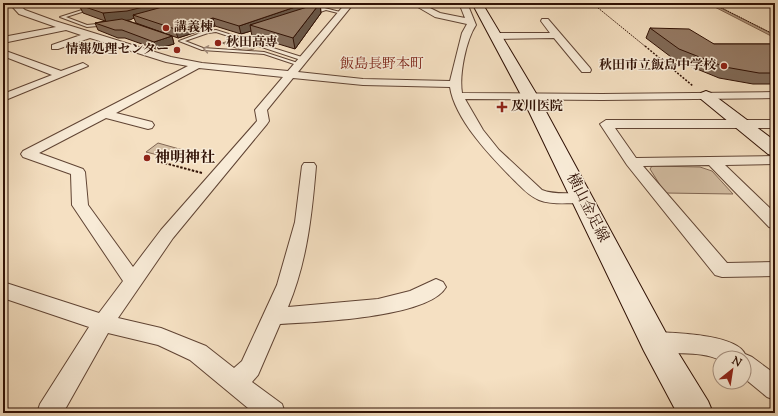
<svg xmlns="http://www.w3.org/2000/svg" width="778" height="416" font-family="'Sorts Mill Goudy','Noto Serif JP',serif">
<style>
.green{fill:#d3bda2;stroke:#816653}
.water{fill:#b29981;stroke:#7e624f}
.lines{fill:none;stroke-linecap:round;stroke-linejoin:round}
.lane-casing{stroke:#604434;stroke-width:2}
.street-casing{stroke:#604434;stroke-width:2}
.secondary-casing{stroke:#2f1004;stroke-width:2}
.path-far2{stroke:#2f1004;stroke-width:1;stroke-dasharray:1.5 1;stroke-linecap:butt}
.path-far1{stroke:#2f1004;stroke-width:1.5;stroke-dasharray:2 1.5;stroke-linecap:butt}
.path{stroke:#2f1004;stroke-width:2;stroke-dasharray:2.5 1.5;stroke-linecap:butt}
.lane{fill:#f8ebd7;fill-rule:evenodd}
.street{fill:#f8ebd7;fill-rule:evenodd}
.secondary{fill:#f8ebd7;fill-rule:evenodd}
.wall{fill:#816b59;stroke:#2f1004}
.shaded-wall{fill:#695748;stroke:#2f1004}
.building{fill:#967c67;stroke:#2f1004}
.oneway{stroke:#9e8878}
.poi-dot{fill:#8f2418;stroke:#f8ebd7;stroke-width:1.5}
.labels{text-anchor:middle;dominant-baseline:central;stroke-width:3;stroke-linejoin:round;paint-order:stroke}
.far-poi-label{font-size:13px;font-weight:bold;fill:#2f1004;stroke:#f8ebd7;text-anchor:start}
.far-quarter-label{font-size:14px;fill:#7a1f14;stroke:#f8ebd7}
.poi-label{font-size:15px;font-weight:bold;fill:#2f1004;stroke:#f8ebd7;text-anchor:start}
.street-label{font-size:15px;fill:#2f1004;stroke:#f8ebd7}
</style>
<rect width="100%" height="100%" fill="#f5e0c2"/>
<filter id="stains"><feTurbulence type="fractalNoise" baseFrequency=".005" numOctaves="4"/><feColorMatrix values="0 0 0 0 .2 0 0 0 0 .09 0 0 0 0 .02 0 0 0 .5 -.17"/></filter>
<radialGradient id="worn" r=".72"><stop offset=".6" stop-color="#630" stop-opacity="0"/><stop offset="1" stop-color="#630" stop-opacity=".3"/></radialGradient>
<g class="green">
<path d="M233,40L254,46V49L244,51L222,43Z"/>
<path d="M158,143L190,152L178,160L146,152Z"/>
<path d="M652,166L700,167L712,171L733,194L665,193L650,169Z"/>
</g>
<path class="water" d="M707,3H711L775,35V38Z"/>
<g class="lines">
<g class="lane-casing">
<g id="lane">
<path d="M104,3H110L66,17L87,25L107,23L108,25L87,27L60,17Z"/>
<path d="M298,3H305L344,13L342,14L326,10L311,15L310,13L322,9Z"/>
<path d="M216,30L305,58V59L301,60L216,32L208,33L185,41L203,48L264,52L301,64L297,65L264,54L202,50L179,41L206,31Z"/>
</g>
</g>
<g class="street-casing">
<g id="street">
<path d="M9,3H17L25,10L55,21L171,57L202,63L288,71L346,3H354L298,72L363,79L450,81L462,33L467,24L435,17L411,3H420L440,13L465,18L459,3H467L476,25C466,40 459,75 462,93L602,94L775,92V98L602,100L465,99L483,130L499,150L542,190C556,196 572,191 587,195L589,198L587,201L581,203C568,203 551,205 539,200C529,196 522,188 515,181C492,158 455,120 450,87L363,85L293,78L267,110L269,121L267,124L173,238L118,318L161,328L206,346L234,368L242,361L277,285L295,222L302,166L304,163H314L316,166C312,214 307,262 288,307L378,299L410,291L436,279L443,282L446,287C429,318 313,322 280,324L258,375L252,382L282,404L285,413H254L190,360L158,345L108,333L63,413H37L40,404L89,327L3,298V282L99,313L123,281L72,205L71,174L23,157L21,154L23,151L188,66L166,62L90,38L58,49H52V45L81,35L66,30L3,43V37L56,27L19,14ZM199,68L283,77L255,110L257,121L161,230L133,267L88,205L85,172L83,169L39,153L106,118L148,129L152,128L154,125L152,122L116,113Z"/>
<path d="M542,19H548L590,68L591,70L590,72H582L554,38L495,39L491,36L495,33H550L541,21Z"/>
<path d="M3,50L61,71L83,63L88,66L3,101V94L52,75L3,56Z"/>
<path d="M606,120H775V128H615L636,158L775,156V164L725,165L775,213V229L769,227L709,165L643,166L727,263L775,262V276L722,277L715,275L627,165L600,124Z"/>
<path d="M655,332C674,333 736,334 745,354L752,357L775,374V400L767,397L744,378V358H720V360C697,349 671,357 647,349L644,342L647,335Z"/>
</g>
</g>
<g class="secondary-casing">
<g id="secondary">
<path d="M472,3H482L537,95L666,333L708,401L713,413H677L644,351L521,95Z"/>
<path d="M706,91L711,93L775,141V156L768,154L701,99L698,96L701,93Z"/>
</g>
</g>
<g class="path-far2">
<path d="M592,3L646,47"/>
<path d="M712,3L775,35"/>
</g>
<path class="path-far1" d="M645,46L693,86"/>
<path class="path" d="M157,161L202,173"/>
<use href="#lane" class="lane"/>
<use href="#street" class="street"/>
<use href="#secondary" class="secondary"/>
</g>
<g class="wall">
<path d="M89,3H328V4L323,6H320L321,13L295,49L252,36L251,31L241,34L215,26L178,38L136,23L134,18L126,20L172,36L174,44L156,49L125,38H118L98,30L95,23L105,21L83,13L79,5Z"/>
<path d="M650,28L714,44H775V84H753L719,78L675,60L646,38Z"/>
</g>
<g class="shaded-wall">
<path d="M159,3H190L133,15L134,18L130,20L106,22L103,13Z"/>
<path d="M307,3H314L315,9L250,25L251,31L241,34L239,26Z"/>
<path d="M320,3L321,13L295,49L293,38Z"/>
<path d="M323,3H328V4L323,6Z"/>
<path d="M213,18L215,26L178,38L175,29Z"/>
<path d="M172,36L174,44L156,49L154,42Z"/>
</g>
<g class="building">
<path d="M89,3H159L127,11L103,13L79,5Z"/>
<path d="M177,3H307L239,26L213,18L175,29L133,15Z"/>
<path d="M320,3L293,38L250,25Z"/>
<path d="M122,19L172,36L154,42L122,30H115L95,23Z"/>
<path d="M650,28L689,29L714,44H775V73H759L725,67L679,49Z"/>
</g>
<defs><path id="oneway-chevron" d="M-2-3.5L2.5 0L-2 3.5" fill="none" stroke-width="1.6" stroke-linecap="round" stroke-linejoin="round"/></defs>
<use class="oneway" href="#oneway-chevron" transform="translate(206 49) rotate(-170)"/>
<g class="poi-dot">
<circle cx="166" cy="28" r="4"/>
<circle cx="218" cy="43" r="4"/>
<circle cx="177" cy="50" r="4"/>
<circle cx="724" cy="66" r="4"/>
<path d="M500 101h4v4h4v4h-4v4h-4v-4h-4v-4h4z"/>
<circle cx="147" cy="158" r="4"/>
</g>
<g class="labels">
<g class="far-poi-label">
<text x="174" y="28">講義棟</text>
<text x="226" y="43">秋田高専</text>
<text x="169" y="50" text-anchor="end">情報処理センター</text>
<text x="716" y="66" text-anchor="end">秋田市立飯島中学校</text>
<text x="511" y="107">及川医院</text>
</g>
<g class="far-quarter-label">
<text x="382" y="65">飯島長野本町</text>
</g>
<g class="poi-label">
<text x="155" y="158">神明神社</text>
</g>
<g class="street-label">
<text transform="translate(587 208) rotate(63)">横山金足線</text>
</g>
</g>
<rect width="778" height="416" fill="none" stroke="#f5e0c2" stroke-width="16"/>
<rect x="4" y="4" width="770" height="408" fill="none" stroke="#2f1004" stroke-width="2"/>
<rect x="8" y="8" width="762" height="400" fill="none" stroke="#2f1004"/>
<g transform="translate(732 370) rotate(30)"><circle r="19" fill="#f8ebd7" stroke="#a89383"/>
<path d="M0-3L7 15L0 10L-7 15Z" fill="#8f2418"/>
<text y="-6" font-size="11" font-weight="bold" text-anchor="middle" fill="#2f1004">N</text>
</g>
<rect width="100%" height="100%" filter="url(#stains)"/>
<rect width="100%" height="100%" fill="url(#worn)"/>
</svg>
